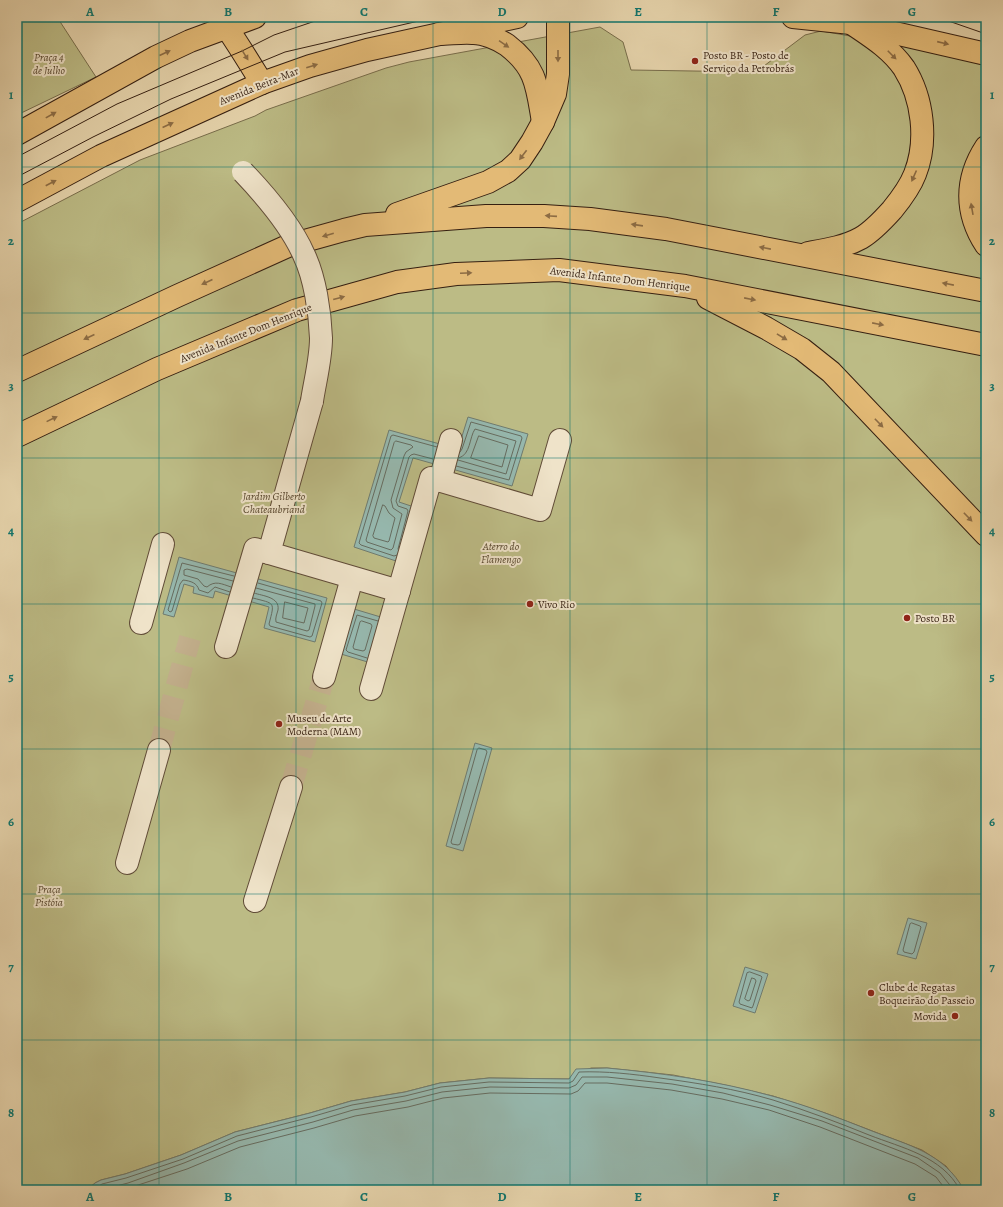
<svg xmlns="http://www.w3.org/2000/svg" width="1003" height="1207" font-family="Alegreya,serif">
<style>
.green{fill:#bcbb85;stroke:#786d4b}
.water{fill:#96b8ae;stroke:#6f7b6f}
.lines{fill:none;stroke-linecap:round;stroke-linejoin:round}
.shore{stroke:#666c60;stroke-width:1}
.minor-tunnel{stroke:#c3b08d;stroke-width:22;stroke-dasharray:22 11;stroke-linecap:butt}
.minor-casing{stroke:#614c38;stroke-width:24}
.major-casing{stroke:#351f11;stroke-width:24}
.highway-casing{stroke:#351f11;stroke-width:24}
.minor{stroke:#efe3c9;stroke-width:22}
.major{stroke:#e3ba76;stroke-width:22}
.highway{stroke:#e3ba76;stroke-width:22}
.tram{stroke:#351f11;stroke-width:1}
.minor-bridge-casing{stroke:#614c38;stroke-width:24;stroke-linecap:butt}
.minor-bridge{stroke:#efe3c9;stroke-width:22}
.oneway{fill:#8c6c44}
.grid{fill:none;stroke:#0f766e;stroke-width:1;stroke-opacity:0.55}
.poi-dot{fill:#8f2418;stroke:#efe3c9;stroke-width:1.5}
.labels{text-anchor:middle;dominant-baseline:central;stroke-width:4;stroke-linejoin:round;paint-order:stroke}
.poi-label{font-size:11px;fill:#351f11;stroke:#efe3c9;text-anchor:start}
.park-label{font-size:11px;font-style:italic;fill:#57462e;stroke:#efe3c9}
.street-label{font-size:11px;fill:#351f11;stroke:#efe3c9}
.neatline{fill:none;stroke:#0f766e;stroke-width:1.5}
.grid-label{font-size:13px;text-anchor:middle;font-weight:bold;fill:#0f766e}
</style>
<rect width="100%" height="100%" fill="#e6d4ac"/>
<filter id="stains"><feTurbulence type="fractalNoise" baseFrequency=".005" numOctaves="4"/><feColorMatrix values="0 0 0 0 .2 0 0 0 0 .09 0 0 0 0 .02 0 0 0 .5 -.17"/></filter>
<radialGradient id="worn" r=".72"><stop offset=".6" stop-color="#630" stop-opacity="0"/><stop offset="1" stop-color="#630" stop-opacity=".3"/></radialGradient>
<g class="green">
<path d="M17,17H57L96,77L17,115Z"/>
<path d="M600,27L623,42L631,70L756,72L805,35L821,31L973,57L986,61V1190H964L946,1166L922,1150L825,1113L773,1096L725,1085L673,1075L607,1068H591L570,1079L489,1078L440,1083L405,1092L351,1101L310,1113L235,1132L181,1155L125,1174L101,1180L95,1183L87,1190L72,1189L17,1190V224L140,160L255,116L266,110L386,68L409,62Z"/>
</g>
<g class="water">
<path d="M468,417L528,434L512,486L413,458L399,502L414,507L399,562L354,547L389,430L458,449Z"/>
<path d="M179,557L327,598L315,642L264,628L269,607L215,591L213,598L193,593L194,587L184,584L174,617L163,614Z"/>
<path d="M354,609L384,618L371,663L341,654Z"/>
<path d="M475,743L492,748L463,851L446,846Z"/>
<path d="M908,918L927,923L916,959L897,954Z"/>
<path d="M745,967L768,974L755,1013L733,1006Z"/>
<path d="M607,1068C662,1073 718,1081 772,1096C806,1105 839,1118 872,1131C908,1145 944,1153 964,1190H87L95,1183L101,1180L125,1174L181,1155L235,1132L310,1113L351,1101L405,1092L440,1083L489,1078L569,1079L576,1069Z"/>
</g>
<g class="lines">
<g class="shore">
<path d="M479,436L508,445L502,467L471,458Z"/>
<path d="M396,441L411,445L413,447L406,452L404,456L391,500L393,508L402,514L393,548L391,550L367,542L366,540L394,443Z"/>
<path d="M458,460L506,474L516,441L475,429C469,438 471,454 459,458"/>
<path d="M456,466L509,480L522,438L521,436L471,422L462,449L460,452"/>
<path d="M383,505L385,506L389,513L395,518L389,541L388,542L374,538L373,536Z"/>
<path d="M398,549L408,511L407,509L398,506L396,501L409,457L411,455L414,454L433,459"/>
<path d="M397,555L394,556L361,545L359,543L391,436L393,435L437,447"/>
<path d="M231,587C222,584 215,580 207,587L204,586L198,579L184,575V570L187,569L233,581"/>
<path d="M230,592L215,587L208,593L199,590C197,583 191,581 183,580L180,584L172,611L170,612L168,610L182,563L234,576"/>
<path d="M254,593C263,596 280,597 278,610C277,614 275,618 276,622L307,631L309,630L315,606V604L256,588"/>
<path d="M253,598C275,604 275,601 269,624L270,626L310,637L312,636L322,603L321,601L258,583"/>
<path d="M285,602L308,608L304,623L283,618Z"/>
<path d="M362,621L371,624L372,626L365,650L363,651L354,649L353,647L360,622Z"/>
<path d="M367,658L348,652L346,650L357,615L378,621"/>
<path d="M479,748L486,750L487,752L460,844L458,845L452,844L451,842L477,750Z"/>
<path d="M912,923L920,926L921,927L914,952L912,954L904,952L903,950L910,924Z"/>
<path d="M750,972L761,976L762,977L753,1006L752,1008L740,1004L739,1002L747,973Z"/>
<path d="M752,978L755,979L756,981L750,1000L748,1001L745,999Z"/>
<path d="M93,1190L102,1184L126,1178L183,1159L237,1136L311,1117L352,1105L405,1096L441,1087L489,1082L569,1083L573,1081L579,1072C606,1071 633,1074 660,1078C697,1083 736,1089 773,1100C805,1110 837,1122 869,1135C902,1148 942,1156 960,1190"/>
<path d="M101,1190L128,1183L184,1163L238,1141L313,1122L353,1110L406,1101L442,1092L490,1087L569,1088L576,1085L582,1077H607L672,1084L723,1093L770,1105L822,1121L918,1158L940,1173L954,1190"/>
<path d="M123,1190L187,1169L240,1147L314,1128L355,1116L408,1107L443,1098L490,1093L571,1094L578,1091L585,1083H607L671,1090L722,1099L769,1110L820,1127L915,1164L936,1177L946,1190"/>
</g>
<g class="minor-tunnel">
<path d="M159,750L190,638"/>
<path d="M291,787L324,677"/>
</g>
<g class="minor-casing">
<g id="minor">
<path d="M312,401L269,553L399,591"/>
<path d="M440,481L451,440"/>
<path d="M141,623L163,544"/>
<path d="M226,647L255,549L269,553"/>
<path d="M324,677L352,578"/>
<path d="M371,689L431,478L540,510L560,440"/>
<path d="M127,863L159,750"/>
<path d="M255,901L291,787"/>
</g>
</g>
<g class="major-casing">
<g id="major">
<path d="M220,17L242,51L262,83"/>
<path d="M793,17L851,23L986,54"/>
<path d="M17,134L156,57L190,41L255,17"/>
<path d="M17,201L101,156L262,83L310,66L367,50L517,17"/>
</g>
</g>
<g class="highway-casing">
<g id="highway">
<path d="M439,34C450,34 462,32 473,33C484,33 498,39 507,45C537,68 537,87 543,122"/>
<path d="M986,147C965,179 965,213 986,245"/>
<path d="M397,214L488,182L508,171L520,160L532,142L543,122L555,94L558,74V17"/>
<path d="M808,253C825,250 845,247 861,238C873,231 883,220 892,210C901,199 910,187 915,174C928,141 923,98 904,68C890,48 870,36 851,23"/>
<path d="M708,298L766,328L802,349L831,372L986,535"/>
<path d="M17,371L177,296L290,245L344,230L365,225L486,216H544L590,219L666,229L986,291"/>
<path d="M17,436L157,369L297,310L397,282L456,274L559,270L685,286L986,345"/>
</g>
</g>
<use href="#minor" class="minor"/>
<use href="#major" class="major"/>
<use href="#highway" class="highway"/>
<g class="tram">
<path d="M937,17L986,34"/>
<path d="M17,157L117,104L242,51L274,35L327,17"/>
<path d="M17,177L93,137L171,99L285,52L436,17"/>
</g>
<g class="minor-bridge-casing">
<path id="minor-bridge" d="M243,172C265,195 291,225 304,255C315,278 320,312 321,338C321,359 315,381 312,401"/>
</g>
<use href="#minor-bridge" class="minor-bridge"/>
</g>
<defs><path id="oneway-solid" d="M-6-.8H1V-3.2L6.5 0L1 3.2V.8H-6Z"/></defs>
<g class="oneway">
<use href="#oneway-solid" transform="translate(943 43) rotate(13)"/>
<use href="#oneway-solid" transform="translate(504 44) rotate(34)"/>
<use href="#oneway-solid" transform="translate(165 53) rotate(-25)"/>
<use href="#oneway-solid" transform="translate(245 55) rotate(58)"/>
<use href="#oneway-solid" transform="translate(892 55) rotate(45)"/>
<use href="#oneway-solid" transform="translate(558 56) rotate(90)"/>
<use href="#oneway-solid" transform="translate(312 66) rotate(-17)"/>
<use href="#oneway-solid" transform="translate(51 115) rotate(-29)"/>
<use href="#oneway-solid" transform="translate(168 125) rotate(-25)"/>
<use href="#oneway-solid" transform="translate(523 155) rotate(127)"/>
<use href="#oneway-solid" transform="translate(914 176) rotate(114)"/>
<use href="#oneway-solid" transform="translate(51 183) rotate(-28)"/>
<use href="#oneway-solid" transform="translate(972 209) rotate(-100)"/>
<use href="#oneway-solid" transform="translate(551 216) rotate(-176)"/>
<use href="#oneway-solid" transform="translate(637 225) rotate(-172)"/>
<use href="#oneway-solid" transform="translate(328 235) rotate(164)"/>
<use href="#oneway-solid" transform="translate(765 248) rotate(-169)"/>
<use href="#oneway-solid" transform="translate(466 273) rotate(-3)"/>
<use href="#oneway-solid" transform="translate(207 282) rotate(156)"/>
<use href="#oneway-solid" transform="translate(948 284) rotate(-169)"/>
<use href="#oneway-solid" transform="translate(339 298) rotate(-15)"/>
<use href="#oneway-solid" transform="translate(750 299) rotate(11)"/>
<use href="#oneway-solid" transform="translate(878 324) rotate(11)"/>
<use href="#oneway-solid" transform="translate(89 337) rotate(155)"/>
<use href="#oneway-solid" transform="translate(782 337) rotate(31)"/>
<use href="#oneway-solid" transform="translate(52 419) rotate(-26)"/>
<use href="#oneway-solid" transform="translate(879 423) rotate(46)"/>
<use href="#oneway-solid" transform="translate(968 517) rotate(46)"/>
</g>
<path class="grid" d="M159,17V1190M296,17V1190M433,17V1190M570,17V1190M707,17V1190M844,17V1190M17,167H986M17,313H986M17,458H986M17,604H986M17,749H986M17,894H986M17,1040H986"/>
<g class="poi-dot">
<circle cx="695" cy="61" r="4"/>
<circle cx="530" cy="604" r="4"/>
<circle cx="907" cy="618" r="4"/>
<circle cx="279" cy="724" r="4"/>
<circle cx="871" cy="993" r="4"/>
<circle cx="955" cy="1016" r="4"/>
</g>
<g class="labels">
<g class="poi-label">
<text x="703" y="55">Posto BR - Posto de<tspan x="703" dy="13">Serviço da Petrobrás</tspan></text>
<text x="538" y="604">Vivo Rio</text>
<text x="915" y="618">Posto BR</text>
<text x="287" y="718">Museu de Arte<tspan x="287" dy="13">Moderna (MAM)</tspan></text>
<text x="879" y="987">Clube de Regatas<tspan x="879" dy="13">Boqueirão do Passeio</tspan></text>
<text x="947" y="1016" text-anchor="end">Movida</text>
</g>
<g class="park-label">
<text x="49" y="57">Praça 4<tspan x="49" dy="13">de Julho</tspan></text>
<text x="274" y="496">Jardim Gilberto<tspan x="274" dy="13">Chateaubriand</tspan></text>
<text x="501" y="546">Aterro do<tspan x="501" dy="13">Flamengo</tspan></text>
<text x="49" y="889">Praça<tspan x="49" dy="13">Pistóia</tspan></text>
</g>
<g class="street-label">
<text transform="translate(259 86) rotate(-22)">Avenida Beira-Mar</text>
<text transform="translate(620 279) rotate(7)">Avenida Infante Dom Henrique</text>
<text transform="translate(246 333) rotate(-22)">Avenida Infante Dom Henrique</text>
</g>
</g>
<rect width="1003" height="1207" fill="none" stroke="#e6d4ac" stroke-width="44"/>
<rect x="22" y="22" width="959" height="1163" class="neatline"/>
<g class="grid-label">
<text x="90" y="16">A</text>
<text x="228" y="16">B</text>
<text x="364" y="16">C</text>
<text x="502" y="16">D</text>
<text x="638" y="16">E</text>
<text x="776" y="16">F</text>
<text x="912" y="16">G</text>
<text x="11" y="99">1</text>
<text x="992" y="99">1</text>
<text x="11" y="245">2</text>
<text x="992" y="245">2</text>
<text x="11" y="390">3</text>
<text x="992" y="390">3</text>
<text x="11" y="535">4</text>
<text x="992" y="535">4</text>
<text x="11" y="681">5</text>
<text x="992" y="681">5</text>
<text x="11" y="826">6</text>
<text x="992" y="826">6</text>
<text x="11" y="971">7</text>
<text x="992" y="971">7</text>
<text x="11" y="1117">8</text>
<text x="992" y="1117">8</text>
<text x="90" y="1201">A</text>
<text x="228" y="1201">B</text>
<text x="364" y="1201">C</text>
<text x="502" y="1201">D</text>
<text x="638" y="1201">E</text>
<text x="776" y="1201">F</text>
<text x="912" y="1201">G</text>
</g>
<rect width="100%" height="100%" filter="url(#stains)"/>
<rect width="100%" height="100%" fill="url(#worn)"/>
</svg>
